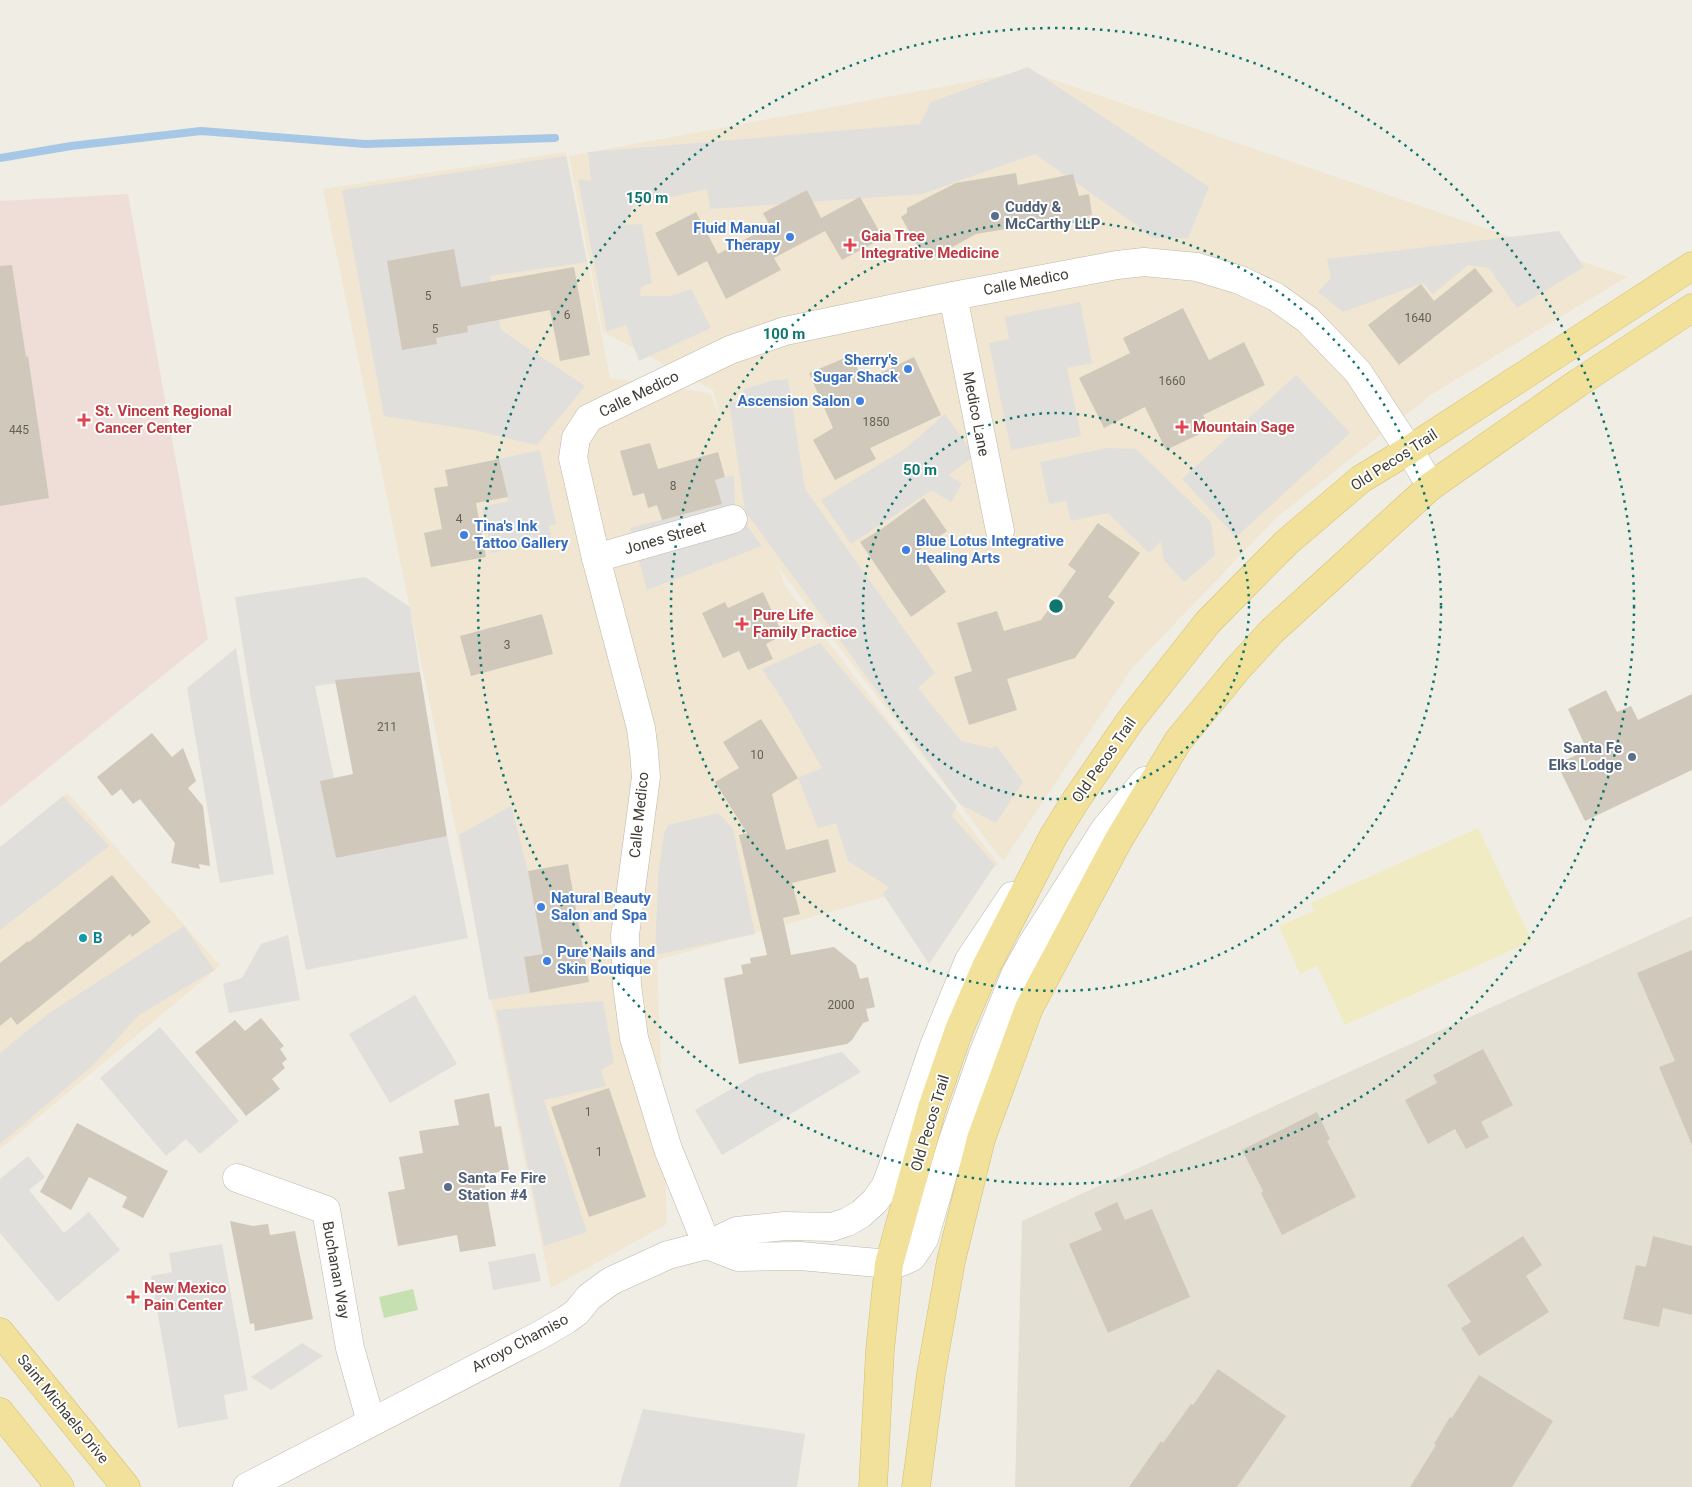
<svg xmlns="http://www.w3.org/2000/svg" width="1692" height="1487" font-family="Roboto,sans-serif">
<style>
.residential{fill:#e3dfd3}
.commercial{fill:#f0e6d1}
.medical{fill:#efded8}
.green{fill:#c7e0b1}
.sand{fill:#f1ebc3}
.parking{fill:#e1dfdc}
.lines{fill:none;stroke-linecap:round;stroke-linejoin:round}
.stream{stroke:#a6c7e6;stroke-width:8}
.building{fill:#d0c9bb}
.minor-casing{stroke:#bdb8ab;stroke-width:29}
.major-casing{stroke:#d4bf6e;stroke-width:29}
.minor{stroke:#fff;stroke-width:28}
.major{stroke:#f2e19b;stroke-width:28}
.ring{fill:none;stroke:#0f766e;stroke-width:2.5;stroke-dasharray:2.5 5}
.service-dot{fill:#5c6f8a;stroke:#fff;stroke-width:2}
.shop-dot{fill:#3f7fe0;stroke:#fff;stroke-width:2}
.health-dot{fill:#e0444e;stroke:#fff;stroke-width:2}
.culture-dot{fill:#0f9aa8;stroke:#fff;stroke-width:2}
.labels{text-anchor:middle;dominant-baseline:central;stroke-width:4;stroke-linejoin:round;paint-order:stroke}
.number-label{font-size:12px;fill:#656056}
.service-label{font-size:15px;font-weight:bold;fill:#4e5e75;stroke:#fff;text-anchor:start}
.shop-label{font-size:15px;font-weight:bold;fill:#366cbe;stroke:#fff;text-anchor:start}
.health-label{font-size:15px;font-weight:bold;fill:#be3a42;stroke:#fff;text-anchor:start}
.street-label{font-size:15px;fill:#413d35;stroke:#fff}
.culture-label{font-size:15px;font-weight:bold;fill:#0d838f;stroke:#fff;text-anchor:start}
.centre{fill:#0f766e;stroke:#fff;stroke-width:2.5}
.ring-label{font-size:15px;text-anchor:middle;font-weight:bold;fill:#0f766e;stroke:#fff;stroke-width:4;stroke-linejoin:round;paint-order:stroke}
</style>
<rect width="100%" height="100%" fill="#f0ede4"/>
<path class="residential" d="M1692,916V1487H1015L1022,1221Z"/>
<g class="commercial">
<path d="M1028,71L1627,277L1432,394L1277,517L1132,668L1003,861L778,567L785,586L999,865L657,960L667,1224L551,1288L323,189L566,152L610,378L710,393L722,423L713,390L603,332L569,156Z"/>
<path d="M68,793L220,966L0,1149V848Z"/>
</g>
<path class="medical" d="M128,194L208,639L0,807V201Z"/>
<path class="green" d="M413,1289L418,1310L384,1318L379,1297Z"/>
<path class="sand" d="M1478,828L1532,941L1345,1025L1317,966L1300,974L1279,926L1314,911L1311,903Z"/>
<g class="parking">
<path d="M1028,67L1209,187L1188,238H1152L1135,224L1035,154L922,194L710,209L707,189L634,205L624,225L642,224L652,283L641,287L640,296H671L691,289L711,328L639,361L626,325L607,331L578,179L591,181L588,152L920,124L931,102Z"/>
<path d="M566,156L587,262L490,276L501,330L585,386L537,445L473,430L384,416L342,190Z"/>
<path d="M1559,231L1584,267L1517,308L1489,268L1468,265L1433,294L1423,283L1343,312L1318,292L1331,278L1327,259Z"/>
<path d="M1080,302L1092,363L1067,368L1081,436L1011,450L989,343L1009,339L1005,317Z"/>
<path d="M1296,375L1350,433L1236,537L1182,479Z"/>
<path d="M788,379L805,489L935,673L918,688L961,741L991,748L997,746L1023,782L996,823L960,804L745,511L729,402L745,403L744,389L771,381Z"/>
<path d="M945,414L975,456L948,475L962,484L951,502L932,490L851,544L821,500L905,449Z"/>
<path d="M1108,448L1136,449L1211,522L1215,555L1184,582L1164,560L1161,541L1149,553L1108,513L1071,521L1066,501L1049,504L1040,462Z"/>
<path d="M540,450L556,524L549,526L552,540L492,553L482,507L508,501L499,459Z"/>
<path d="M734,475L735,509L762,546L647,590L630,528L721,504L715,480Z"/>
<path d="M365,577L410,607L420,672L315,686L334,778L320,781L447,836L468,938L306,970L251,699L235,597Z"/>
<path d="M820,643L957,806L952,816L995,865L929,964L883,894L889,887L848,861L836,823L818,828L798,778L822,768L784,702L762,669Z"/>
<path d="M236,648L274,874L220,883L187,688Z"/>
<path d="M63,796L109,846L0,930V847Z"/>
<path d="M511,806L528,871L543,954L524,958L530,993L489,1000L459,835Z"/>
<path d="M718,813L733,829L755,934L655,955L658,876L664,834L668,825Z"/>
<path d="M184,926L214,970L139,1015L93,1065L0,1144V1053L48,1014Z"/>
<path d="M288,935L300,1000L229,1013L223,984L242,978L261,944Z"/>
<path d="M415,995L457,1064L390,1103L349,1034Z"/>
<path d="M603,1001L614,1063L601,1070L606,1086L544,1100L587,1232L544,1246L496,1010Z"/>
<path d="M160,1027L239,1121L200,1154L186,1139L166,1156L100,1078Z"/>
<path d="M842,1052L861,1072L722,1155L695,1110L757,1074Z"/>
<path d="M28,1156L45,1177L29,1190L64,1233L89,1212L120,1250L58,1302L0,1233V1179Z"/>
<path d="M222,1244L248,1390L224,1395L228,1419L178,1428L151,1276L172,1272L169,1253Z"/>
<path d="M535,1253L541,1281L493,1290L488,1262Z"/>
<path d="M302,1343L323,1356L271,1390L251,1377Z"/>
<path d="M643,1409L805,1434L797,1487H619Z"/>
</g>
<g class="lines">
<path class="stream" d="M0,158L71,146L201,131L365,144L555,138"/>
</g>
<g class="building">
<path d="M1016,173L1018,185L1073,174L1079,196L1089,194L1092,215L976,234L931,259L924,248L920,250L901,217L907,213V208L956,183Z"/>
<path d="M807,190L821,218L860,197L883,238L842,260L825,231L774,258L781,270L726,299L707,261L678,276L655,233L696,212L718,254L770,226L763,213Z"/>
<path d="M454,249L461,287L574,267L590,355L560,361L550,310L467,326L468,332L436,338L437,344L402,350L387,261Z"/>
<path d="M12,265L26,357L28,356L49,498L0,506V266Z"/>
<path d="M1475,268L1493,291L1399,365L1368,325L1421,284L1434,301Z"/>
<path d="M1183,308L1209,360L1244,342L1265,385L1203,415L1210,429L1166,450L1145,407L1104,428L1079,378L1130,353L1123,338Z"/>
<path d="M852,355L863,381L914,357L941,415L870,448L876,459L835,480L813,440L833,428L809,373Z"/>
<path d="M650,443L658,469L718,452L725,477L715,480L722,504L662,520L657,505L648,508L644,493L633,496L620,451Z"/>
<path d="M499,459L508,497L476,503L486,557L431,567L424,533L442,529L434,488L448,486L445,470Z"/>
<path d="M924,498L947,531L918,551L946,592L911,617L860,542L883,528Z"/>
<path d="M1098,523L1140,553L1108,597L1115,602L1075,658L1007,679L1017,710L969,725L954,677L972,671L957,623L997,611L1004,631L1041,620L1076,571L1068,565Z"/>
<path d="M763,592L783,635L766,644L773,659L748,670L739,651L723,658L702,613L725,602L728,608Z"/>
<path d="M542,614L553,654L471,676L460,636Z"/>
<path d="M420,672L447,836L336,858L320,781L353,774L335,680Z"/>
<path d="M1606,690L1617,712L1631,706L1638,720L1692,694V770L1585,821L1557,764L1587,750L1568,709Z"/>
<path d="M761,719L798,778L772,794L786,850L828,839L836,872L792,883L800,914L783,918L791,955L834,947L856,965L860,979L868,977L875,1007L866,1009L869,1021L863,1023L852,1040L847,1044L739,1064L724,978L743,974L741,965L751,963L750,958L767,955L739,835L747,833L715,782L739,768L723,742Z"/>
<path d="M152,733L172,757L183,748L196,781L188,788L203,806L210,866L199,864L200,869L171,863L175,843L140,799L133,804L121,789L112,796L97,777Z"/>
<path d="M568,864L589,982L530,993L524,957L543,954L528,871Z"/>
<path d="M112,875L151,922L132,937L130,934L17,1025L11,1017L0,1026V963L28,941L29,942Z"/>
<path d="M1692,950V1145L1659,1067L1675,1061L1637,973Z"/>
<path d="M261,1018L284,1046L280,1049L287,1059L282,1063L285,1068L272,1079L280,1089L246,1116L195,1052L235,1020L245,1031Z"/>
<path d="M1483,1049L1513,1105L1481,1122L1489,1137L1466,1149L1455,1129L1428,1144L1405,1100L1437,1083L1433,1075Z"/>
<path d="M609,1088L646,1197L589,1217L551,1107Z"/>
<path d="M489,1093L495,1127L501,1126L509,1170L483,1175L496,1246L460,1252L457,1235L398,1246L388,1192L405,1189L399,1157L423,1153L419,1131L459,1125L454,1100Z"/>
<path d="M1317,1112L1330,1139L1327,1141L1356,1197L1282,1235L1261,1193L1263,1191L1242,1150Z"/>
<path d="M77,1123L168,1171L143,1218L122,1207L127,1197L89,1177L71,1210L40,1192Z"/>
<path d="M1117,1202L1125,1220L1152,1209L1190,1297L1108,1333L1069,1244L1102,1230L1094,1213Z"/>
<path d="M230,1221L253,1226L268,1224L270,1235L295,1231L313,1319L255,1331L254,1323L250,1324Z"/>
<path d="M1523,1236L1542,1265L1526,1276L1549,1312L1479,1356L1461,1328L1471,1322L1447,1285Z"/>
<path d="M1653,1236L1692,1246V1315L1663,1308L1659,1327L1623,1319L1636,1265L1646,1267Z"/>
<path d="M1218,1369L1286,1416L1237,1487H1129L1161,1441L1163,1443L1191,1404L1193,1405Z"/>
<path d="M1479,1375L1553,1421L1512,1487H1410L1436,1445L1434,1444L1450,1417L1452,1418Z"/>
</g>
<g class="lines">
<g class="minor-casing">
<g id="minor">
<path d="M953,296L1000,531"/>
<path d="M596,558L733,519"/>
<path d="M237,1178L326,1210L350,1348L371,1422"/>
<path d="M707,1245L668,1149L634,1038L627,985L625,935L646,777L644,752L641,728L596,558L573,458L576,438L589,418L730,350L785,331L953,296L1117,265L1144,262L1197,267L1240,280L1276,297L1308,320L1358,372L1409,450L1431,486"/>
<path d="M707,1245L738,1257L800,1256L889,1264L901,1262L912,1257L924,1239L952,1143L983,1054L1015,975L1032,944L1105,829L1145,781"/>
<path d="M247,1487L540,1335L566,1320L577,1312L589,1297L611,1281L668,1255L707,1245L737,1231L785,1226L832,1227L847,1222L861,1214L875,1201L885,1187L891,1172L934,1046L969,960L1012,896"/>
</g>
</g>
<g class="major-casing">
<g id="major">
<path d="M0,1332L126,1487"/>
<path d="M0,1412L60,1487"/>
<path d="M873,1487L880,1350L889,1264L932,1108L959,1030L986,967L1053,837L1076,800L1130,721L1208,622L1286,543L1361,479L1409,450L1692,266"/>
<path d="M916,1487L931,1374L951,1261L981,1139L1029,1008L1118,841L1178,741L1239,667L1272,631L1431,486L1578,383L1692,308"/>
</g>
</g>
<use href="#minor" class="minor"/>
<use href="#major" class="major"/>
</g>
<g class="ring">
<circle cx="1056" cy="606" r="193"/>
<circle cx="1056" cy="606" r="385"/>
<circle cx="1056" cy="606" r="578"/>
</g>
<g class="service-dot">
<circle cx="995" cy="216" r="5"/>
<circle cx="1632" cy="757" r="5"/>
<circle cx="448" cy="1187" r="5"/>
</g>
<g class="shop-dot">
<circle cx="790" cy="237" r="5"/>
<circle cx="908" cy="369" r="5"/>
<circle cx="860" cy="401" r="5"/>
<circle cx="464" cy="535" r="5"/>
<circle cx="906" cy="550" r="5"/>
<circle cx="541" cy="907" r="5"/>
<circle cx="547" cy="961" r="5"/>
</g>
<g class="health-dot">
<path d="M847.5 237.5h5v5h5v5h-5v5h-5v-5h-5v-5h5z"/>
<path d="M81.5 412.5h5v5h5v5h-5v5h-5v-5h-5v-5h5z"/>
<path d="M1179.5 419.5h5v5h5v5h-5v5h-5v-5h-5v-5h5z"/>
<path d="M739.5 616.5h5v5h5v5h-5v5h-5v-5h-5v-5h5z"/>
<path d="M130.5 1289.5h5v5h5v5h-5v5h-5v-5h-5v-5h5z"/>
</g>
<circle class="culture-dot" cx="83" cy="938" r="5"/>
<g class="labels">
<g class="number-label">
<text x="428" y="296">5</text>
<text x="567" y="315">6</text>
<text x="1418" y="318">1640</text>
<text x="435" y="329">5</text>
<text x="1172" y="381">1660</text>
<text x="876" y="422">1850</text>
<text x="19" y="430">445</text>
<text x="673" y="486">8</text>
<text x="459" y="519">4</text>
<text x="507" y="645">3</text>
<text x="387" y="727">211</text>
<text x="757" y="755">10</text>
<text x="841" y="1005">2000</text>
<text x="588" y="1112">1</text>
<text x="599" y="1152">1</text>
</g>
<g class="service-label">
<text x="1005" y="207">Cuddy &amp;<tspan x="1005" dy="17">McCarthy LLP</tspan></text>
<text x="1622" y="748" text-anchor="end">Santa Fe<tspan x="1622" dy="17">Elks Lodge</tspan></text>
<text x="458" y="1178">Santa Fe Fire<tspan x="458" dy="17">Station #4</tspan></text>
</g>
<g class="shop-label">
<text x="780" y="228" text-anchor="end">Fluid Manual<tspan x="780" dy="17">Therapy</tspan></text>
<text x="898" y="360" text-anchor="end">Sherry's<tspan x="898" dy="17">Sugar Shack</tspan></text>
<text x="850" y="401" text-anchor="end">Ascension Salon</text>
<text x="474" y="526">Tina's Ink<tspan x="474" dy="17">Tattoo Gallery</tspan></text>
<text x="916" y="541">Blue Lotus Integrative<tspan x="916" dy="17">Healing Arts</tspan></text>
<text x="551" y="898">Natural Beauty<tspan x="551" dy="17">Salon and Spa</tspan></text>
<text x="557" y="952">Pure Nails and<tspan x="557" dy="17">Skin Boutique</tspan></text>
</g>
<g class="health-label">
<text x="861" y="236">Gaia Tree<tspan x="861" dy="17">Integrative Medicine</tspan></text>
<text x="95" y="411">St. Vincent Regional<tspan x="95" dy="17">Cancer Center</tspan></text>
<text x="1193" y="427">Mountain Sage</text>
<text x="753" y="615">Pure Life<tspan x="753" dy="17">Family Practice</tspan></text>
<text x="144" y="1288">New Mexico<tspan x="144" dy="17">Pain Center</tspan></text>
</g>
<g class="street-label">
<text transform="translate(1026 282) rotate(-11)">Calle Medico</text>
<text transform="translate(639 394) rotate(-26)">Calle Medico</text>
<text transform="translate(976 414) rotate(79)">Medico Lane</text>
<text transform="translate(1394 460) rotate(-33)">Old Pecos Trail</text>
<text transform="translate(665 538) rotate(-16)">Jones Street</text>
<text transform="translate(1104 760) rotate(-55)">Old Pecos Trail</text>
<text transform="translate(639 815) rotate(-84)">Calle Medico</text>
<text transform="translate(930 1123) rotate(-73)">Old Pecos Trail</text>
<text transform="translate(336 1270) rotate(80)">Buchanan Way</text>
<text transform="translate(520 1343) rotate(-28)">Arroyo Chamiso</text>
<text transform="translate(63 1409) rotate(51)">Saint Michaels Drive</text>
</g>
<g class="culture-label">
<text x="93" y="938">B</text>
</g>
</g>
<circle cx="1056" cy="606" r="8" class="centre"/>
<g class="ring-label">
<text x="647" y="203">150 m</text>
<text x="784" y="339">100 m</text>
<text x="920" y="475">50 m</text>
</g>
</svg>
